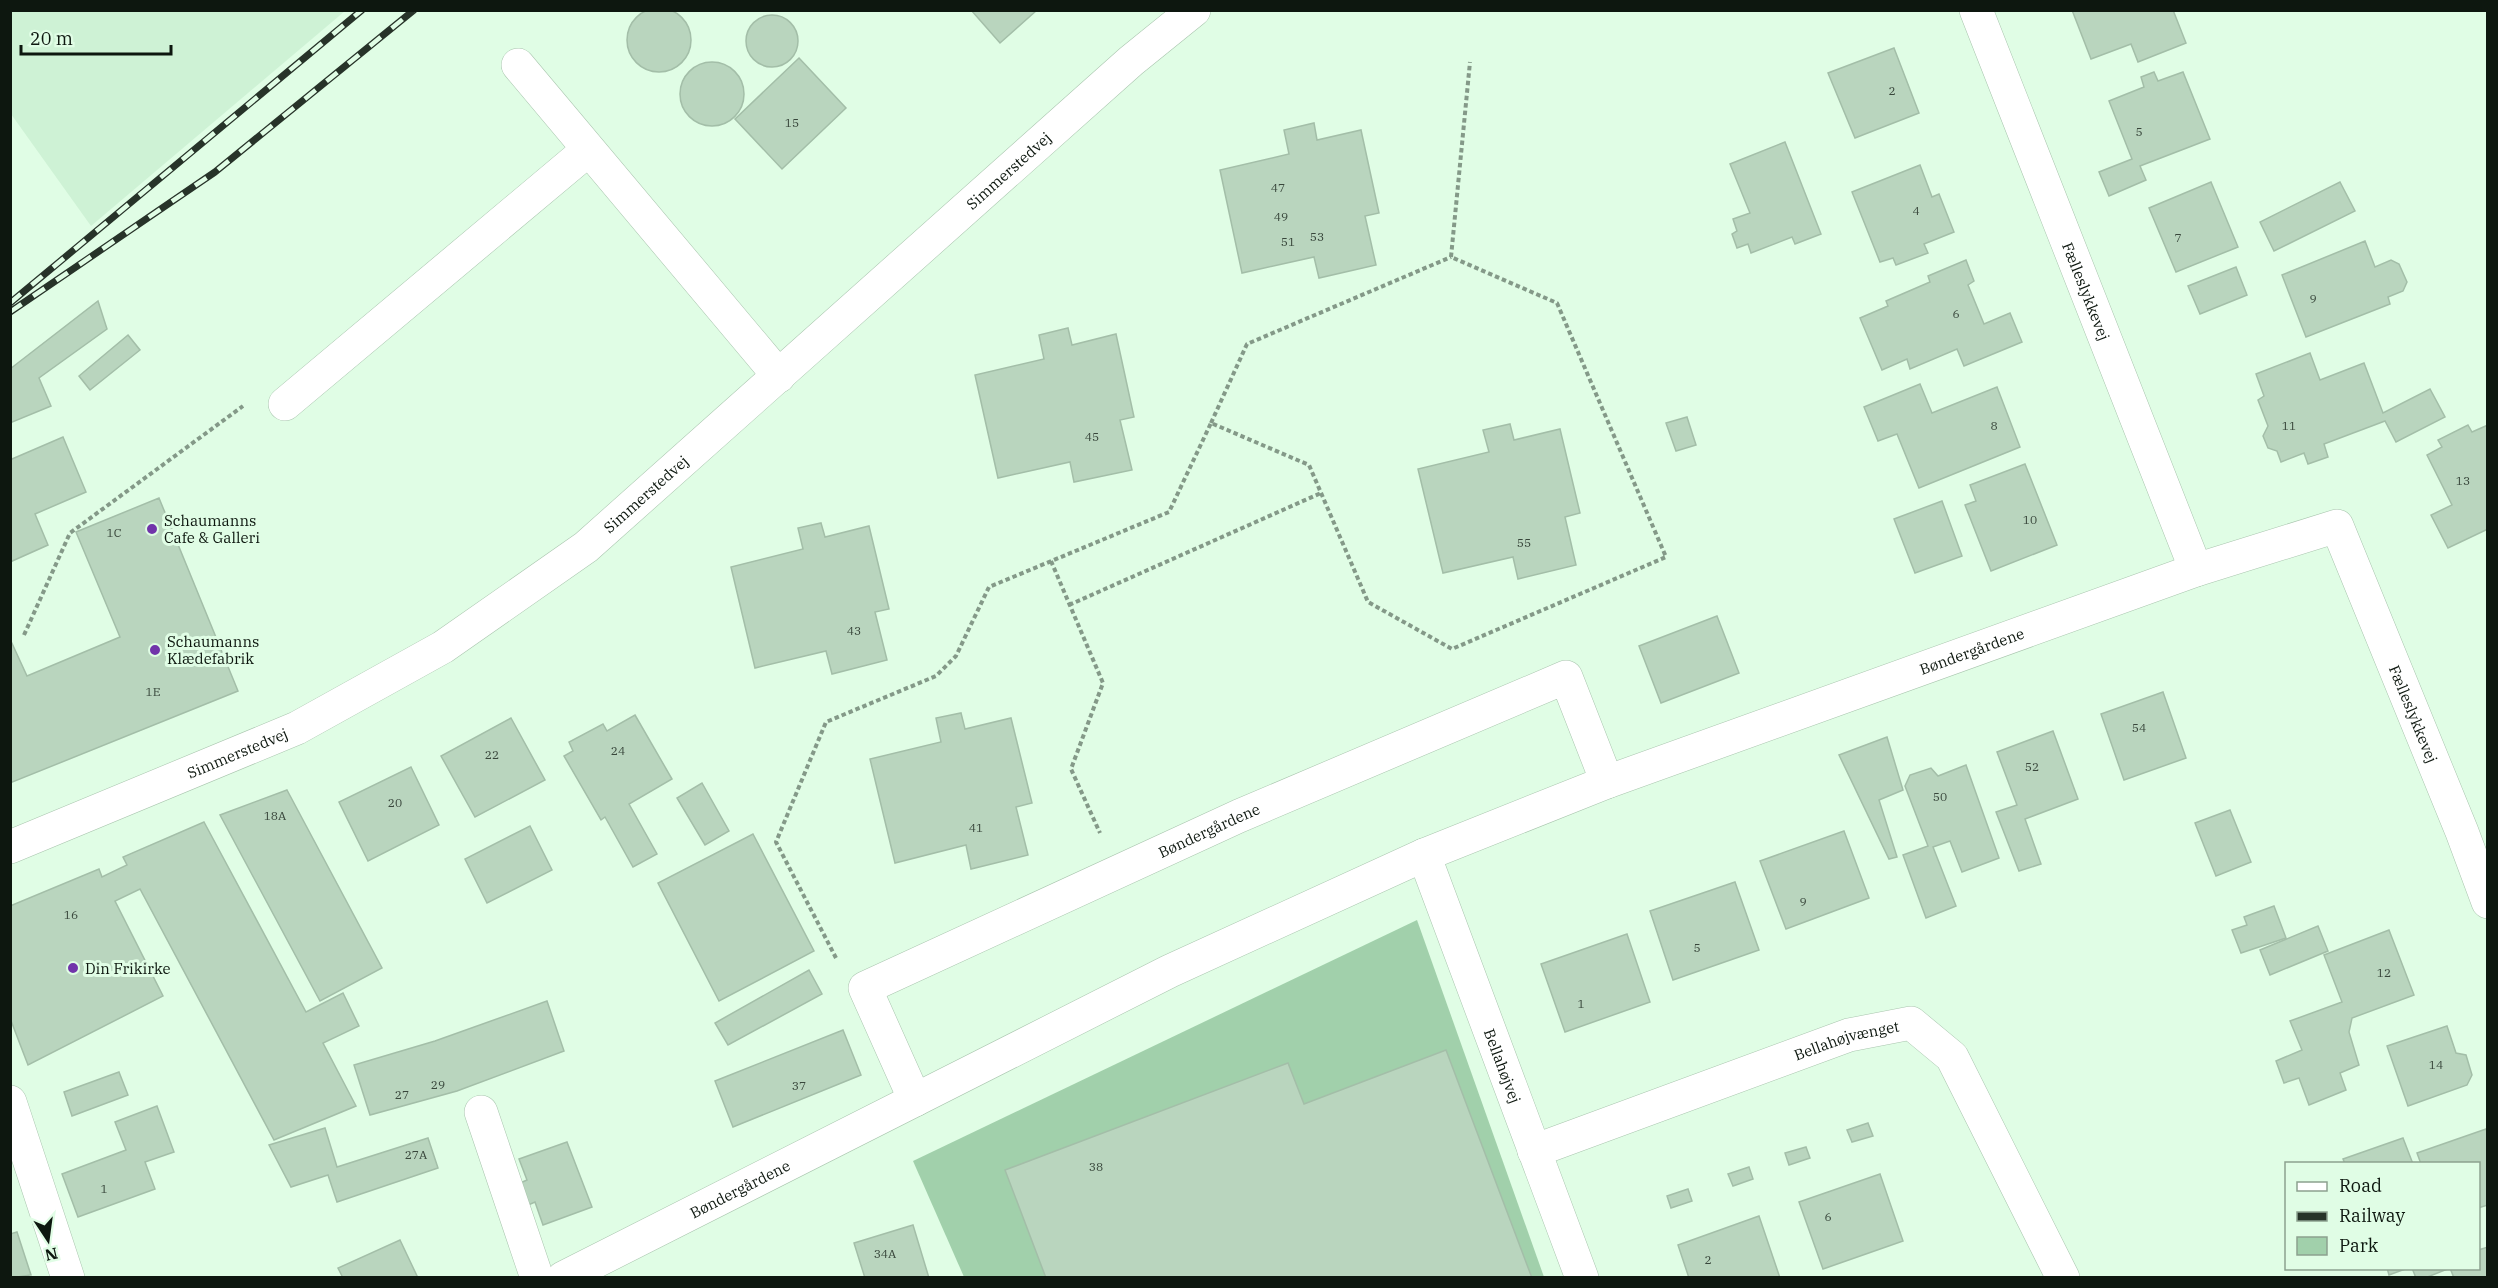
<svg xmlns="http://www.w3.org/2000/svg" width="2498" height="1288" font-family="'IBM Plex Serif',serif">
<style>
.built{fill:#cef2d5}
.green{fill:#a1d0ab}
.building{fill:#b9d5be;stroke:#a3bea8;stroke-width:1.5}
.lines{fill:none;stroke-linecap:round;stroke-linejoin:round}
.minor-casing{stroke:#a9c5ae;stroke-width:34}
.path{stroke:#849988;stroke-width:4;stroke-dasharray:4.5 3;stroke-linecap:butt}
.minor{stroke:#fff;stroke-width:33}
.rail-casing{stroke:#273329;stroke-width:7}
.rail{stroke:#e0fde5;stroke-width:4.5;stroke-dasharray:14;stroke-linecap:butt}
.poi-dot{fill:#7134aa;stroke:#e0fde5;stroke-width:2}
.labels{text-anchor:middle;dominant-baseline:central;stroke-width:6;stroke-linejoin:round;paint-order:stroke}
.number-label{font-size:12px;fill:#38463b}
.street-label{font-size:15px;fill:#0d170f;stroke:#e0fde5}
.poi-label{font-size:15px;fill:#0d170f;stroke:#e0fde5;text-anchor:start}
</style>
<rect width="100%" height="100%" fill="#e0fde5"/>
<path class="built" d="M10,11L11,10L345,11L91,226L11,114Z"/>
<path class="green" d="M1417,920L1544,1277H964L913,1161Z"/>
<g class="building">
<circle cx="659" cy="40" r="32"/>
<path d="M971,10H1037L1000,43Z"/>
<path d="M2072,10H2173L2186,43L2138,62L2131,44L2091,59Z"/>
<circle cx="772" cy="41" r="26"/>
<path d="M1894,48L1919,113L1855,138L1828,73Z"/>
<path d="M799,58L846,108L782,169L735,119Z"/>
<circle cx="712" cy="94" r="32"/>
<path d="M2154,72L2158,81L2183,72L2210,139L2140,166L2146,180L2109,196L2099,172L2132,159L2109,101L2144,87L2141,77Z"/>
<path d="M1314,123L1317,140L1361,130L1379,213L1365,216L1376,265L1319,278L1314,257L1242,273L1220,170L1289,154L1284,130Z"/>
<path d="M1785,142L1821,234L1795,244L1792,237L1751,253L1748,244L1737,248L1732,234L1737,231L1733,219L1750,213L1730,164Z"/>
<path d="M1920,165L1932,197L1939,194L1954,232L1924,244L1928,253L1896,265L1893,258L1880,262L1852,192Z"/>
<path d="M2211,182L2238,247L2176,272L2149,208Z"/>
<path d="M2340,182L2355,211L2274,251L2260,222Z"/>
<path d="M2365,241L2375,267L2391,260L2399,264L2407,282L2403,291L2388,297L2390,304L2306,337L2282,275Z"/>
<path d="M1966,260L1974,281L1968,285L1984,324L2010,313L2022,342L1964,366L1957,349L1910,369L1907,359L1882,370L1860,318L1888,306L1886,301L1930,282L1928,276Z"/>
<path d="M2236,267L2247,295L2200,314L2188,286Z"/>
<path d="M98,301L107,329L39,378L51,406L10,423V369Z"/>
<path d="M1068,328L1072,345L1116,334L1134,417L1120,420L1132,470L1074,482L1070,462L998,478L975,375L1044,359L1039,335Z"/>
<path d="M128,335L140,350L90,390L79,376Z"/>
<path d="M2310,353L2320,380L2364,363L2383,413L2430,389L2445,417L2396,442L2385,421L2324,444L2328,457L2308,464L2304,453L2281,462L2277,451L2268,448L2263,436L2268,426L2258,400L2264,396L2256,374Z"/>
<path d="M1920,384L1932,413L1997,387L2020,447L1919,488L1897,434L1878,441L1864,407Z"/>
<path d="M1687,417L1696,445L1676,451L1666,423Z"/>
<path d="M1510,424L1514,440L1560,429L1580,513L1565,517L1576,565L1518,579L1513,557L1443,573L1418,469L1489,452L1483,430Z"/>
<path d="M2468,425L2472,432L2488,425V529L2448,548L2431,515L2452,505L2427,455L2442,447L2438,440Z"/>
<path d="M63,437L86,492L35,514L48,545L10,562V456L12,459Z"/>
<path d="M2025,464L2057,545L1991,571L1965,505L1976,501L1970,485Z"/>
<path d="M159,498L238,691L10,783V639L27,676L120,637L76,532Z"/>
<path d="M1942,501L1962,556L1915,573L1894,519Z"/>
<path d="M821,523L825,537L869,526L889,609L875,612L887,660L832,674L826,651L755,668L731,567L803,549L798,528Z"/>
<path d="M1717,616L1739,673L1661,703L1639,646Z"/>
<path d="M2163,692L2186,758L2124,780L2101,714Z"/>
<path d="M961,713L965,729L1011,718L1032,803L1016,807L1028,855L971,869L966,845L895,863L870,759L941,742L936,718Z"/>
<path d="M635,715L672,779L629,804L657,854L633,867L605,817L601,820L564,756L573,751L569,742L603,724L607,731Z"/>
<path d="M511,718L545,780L475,817L441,756Z"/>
<path d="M2053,731L2078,799L2025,819L2041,864L2019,871L1996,812L2017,805L1997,752Z"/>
<path d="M1887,737L1903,790L1879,800L1897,857L1889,859L1839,755Z"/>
<path d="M1966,765L1999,858L1962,872L1950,841L1933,847L1956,906L1926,918L1903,855L1928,846L1905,786L1910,775L1931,768L1938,776Z"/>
<path d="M411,767L439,825L368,861L339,802Z"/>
<path d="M702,783L729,831L705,845L677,798Z"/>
<path d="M287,790L382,968L320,1001L220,815Z"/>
<path d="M2230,810L2251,862L2216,876L2195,823Z"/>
<path d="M204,822L306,1012L343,993L359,1026L323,1043L356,1106L274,1140L140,889L115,901L163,996L28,1065L10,1018V906L99,869L102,877L127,865L123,857Z"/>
<path d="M530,826L552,870L487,903L465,859Z"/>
<path d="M1844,831L1869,898L1786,929L1760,861Z"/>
<path d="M753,834L814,951L719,1001L658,883Z"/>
<path d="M1735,882L1759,950L1673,980L1650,911Z"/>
<path d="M2274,906L2286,938L2241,953L2232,930L2247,925L2244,917Z"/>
<path d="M2318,926L2328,951L2270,975L2260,950Z"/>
<path d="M2389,930L2414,995L2352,1018L2349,1032L2359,1065L2340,1073L2346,1090L2309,1105L2299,1078L2284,1083L2276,1061L2302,1050L2290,1021L2342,1002L2324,955Z"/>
<path d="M1627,934L1650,1002L1565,1032L1541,964Z"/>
<path d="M809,970L822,994L728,1045L715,1023Z"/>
<path d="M547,1001L564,1051L457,1091L370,1115L354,1065L435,1041Z"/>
<path d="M2447,1026L2456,1053L2466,1055L2472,1075L2467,1085L2408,1106L2387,1046Z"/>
<path d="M843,1030L861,1075L733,1127L715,1081Z"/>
<path d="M1446,1050L1532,1278H1046L1005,1170L1288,1063L1304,1104Z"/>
<path d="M119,1072L128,1095L72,1116L64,1092Z"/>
<path d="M157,1106L174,1152L145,1162L155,1189L78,1217L62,1174L126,1150L115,1122Z"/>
<path d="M1868,1123L1873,1136L1852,1142L1847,1130Z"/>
<path d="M325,1128L337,1167L428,1138L438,1168L337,1202L328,1175L291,1187L269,1145Z"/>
<path d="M2486,1129L2488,1135V1205L2478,1208V1164H2421L2417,1153Z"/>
<path d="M2403,1138L2413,1164H2345L2343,1159Z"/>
<path d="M567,1142L592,1207L543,1225L535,1202L526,1206L518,1184L527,1180L519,1159Z"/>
<path d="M1806,1147L1810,1158L1789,1165L1785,1153Z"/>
<path d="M1749,1167L1753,1179L1733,1186L1728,1174Z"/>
<path d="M1880,1174L1903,1241L1823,1269L1799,1202Z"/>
<path d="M1688,1189L1692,1201L1671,1208L1667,1196Z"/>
<path d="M1759,1216L1780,1278H1689L1678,1245Z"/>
<path d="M913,1225L929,1278H865L854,1243Z"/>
<path d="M17,1232L31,1275L10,1278V1234Z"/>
<path d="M400,1240L418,1278H343L338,1268Z"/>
<path d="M2488,1247V1278H2454L2450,1268H2478V1250Z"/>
<path d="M2387,1268H2408L2389,1275Z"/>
<path d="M2412,1268H2450L2425,1278H2416Z"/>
</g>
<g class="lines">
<g class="minor-casing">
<g id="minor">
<path id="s1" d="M1976,10L2196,570"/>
<path d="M518,65L779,376"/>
<path d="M285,404L588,150"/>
<path id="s2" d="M10,847L297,728L443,647L586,547L1131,61L1194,10"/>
<path id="s3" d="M1424,855L1582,1278"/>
<path id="s4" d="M915,1100L865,988L1239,816L1566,677L1607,782"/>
<path d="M10,1102L68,1278"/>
<path d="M481,1112L537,1278"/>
<path id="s5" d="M1534,1151L1849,1035L1911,1023L1952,1057L2063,1278"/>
<path id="s6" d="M563,1278L1170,971L1424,855L1607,782L2196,570L2337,526L2462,832L2488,902"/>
</g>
</g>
<g class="path">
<path d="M1211,423L1247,344L1451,257"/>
<path d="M1051,561L1103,683L1071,769L1100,833"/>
<path d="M1069,605L1321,493"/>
<path d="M24,635L70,533L243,406"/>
<path d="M836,958L776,842L826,722L936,676L956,656L989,587L1169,512L1211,423L1309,465L1368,602L1452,649L1666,557L1557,303L1451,257L1470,62"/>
</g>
<use href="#minor" class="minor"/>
<g class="rail-casing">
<g id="rail">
<path d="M10,303L362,10"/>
<path d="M10,312L215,172L414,10"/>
</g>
</g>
<use href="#rail" class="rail"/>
</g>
<g class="poi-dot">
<circle cx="152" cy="529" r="6"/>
<circle cx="155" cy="650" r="6"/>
<circle cx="73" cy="968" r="6"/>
</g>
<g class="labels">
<g class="number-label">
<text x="1892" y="90">2</text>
<text x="792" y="122">15</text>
<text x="2139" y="131">5</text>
<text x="1278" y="187">47</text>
<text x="1916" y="210">4</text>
<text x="1281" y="216">49</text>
<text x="1317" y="236">53</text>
<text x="2178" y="237">7</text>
<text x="1288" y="241">51</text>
<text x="2313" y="298">9</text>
<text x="1956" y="313">6</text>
<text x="1994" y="425">8</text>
<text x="2289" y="425">11</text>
<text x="1092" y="436">45</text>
<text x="2463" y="480">13</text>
<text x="2030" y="519">10</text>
<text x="114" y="532">1C</text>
<text x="1524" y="542">55</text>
<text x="854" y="630">43</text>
<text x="153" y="691">1E</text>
<text x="2139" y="727">54</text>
<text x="618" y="750">24</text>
<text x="492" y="754">22</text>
<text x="2032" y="766">52</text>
<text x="1940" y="796">50</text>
<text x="395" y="802">20</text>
<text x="275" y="815">18A</text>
<text x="976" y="827">41</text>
<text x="1803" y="901">9</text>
<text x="71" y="914">16</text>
<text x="1697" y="947">5</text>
<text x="2384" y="972">12</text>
<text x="1581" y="1003">1</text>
<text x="2436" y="1064">14</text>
<text x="438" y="1084">29</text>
<text x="799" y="1085">37</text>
<text x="402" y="1094">27</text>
<text x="416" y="1154">27A</text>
<text x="1096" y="1166">38</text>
<text x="104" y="1188">1</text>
<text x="1828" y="1216">6</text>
<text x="885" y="1253">34A</text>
<text x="1708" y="1259">2</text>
</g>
<g class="street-label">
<text stroke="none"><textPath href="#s2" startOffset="1218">Simmerstedvej</textPath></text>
<text stroke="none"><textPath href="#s1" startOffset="302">Fælleslykkevej</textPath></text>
<text stroke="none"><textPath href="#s2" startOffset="732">Simmerstedvej</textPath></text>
<text stroke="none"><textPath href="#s6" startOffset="1544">Bøndergårdene</textPath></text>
<text stroke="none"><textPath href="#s6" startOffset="2133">Fælleslykkevej</textPath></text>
<text stroke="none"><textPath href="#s2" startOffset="246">Simmerstedvej</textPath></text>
<text stroke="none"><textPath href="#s4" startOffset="501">Bøndergårdene</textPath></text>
<text stroke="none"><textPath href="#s5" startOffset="332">Bellahøjvænget</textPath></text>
<text stroke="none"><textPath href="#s3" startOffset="225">Bellahøjvej</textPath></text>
<text stroke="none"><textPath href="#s6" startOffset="198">Bøndergårdene</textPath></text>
</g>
<g class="poi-label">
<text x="164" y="520">Schaumanns<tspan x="164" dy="17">Cafe &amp; Galleri</tspan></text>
<text x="167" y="641">Schaumanns<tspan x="167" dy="17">Klædefabrik</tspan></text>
<text x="85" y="968">Din Frikirke</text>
</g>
</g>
<rect width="2498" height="1288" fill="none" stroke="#0d170f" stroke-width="24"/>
<rect x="2285" y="1162" width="195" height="108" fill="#e0fde5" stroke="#8ca18f" stroke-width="1.5"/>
<rect x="2297" y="1182" width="30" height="9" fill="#ffffff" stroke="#8ca18f" stroke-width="1.5"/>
<text x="2339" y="1192" font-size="18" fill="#0d170f">Road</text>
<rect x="2297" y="1212" width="30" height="9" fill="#273329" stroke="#8ca18f" stroke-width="1.5"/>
<text x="2339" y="1222" font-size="18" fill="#0d170f">Railway</text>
<rect x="2297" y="1237" width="30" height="18" fill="#a1d0ab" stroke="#8ca18f" stroke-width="1.5"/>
<text x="2339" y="1252" font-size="18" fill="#0d170f">Park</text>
<g transform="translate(48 1240) rotate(167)" stroke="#e0fde5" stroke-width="4.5" paint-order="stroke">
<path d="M0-4.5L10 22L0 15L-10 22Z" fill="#0d170f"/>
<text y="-9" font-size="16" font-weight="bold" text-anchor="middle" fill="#0d170f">N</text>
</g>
<path d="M21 45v9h150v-9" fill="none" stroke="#0d170f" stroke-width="3"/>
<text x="30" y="45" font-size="18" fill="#0d170f" stroke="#e0fde5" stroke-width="4.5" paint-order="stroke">20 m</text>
</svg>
